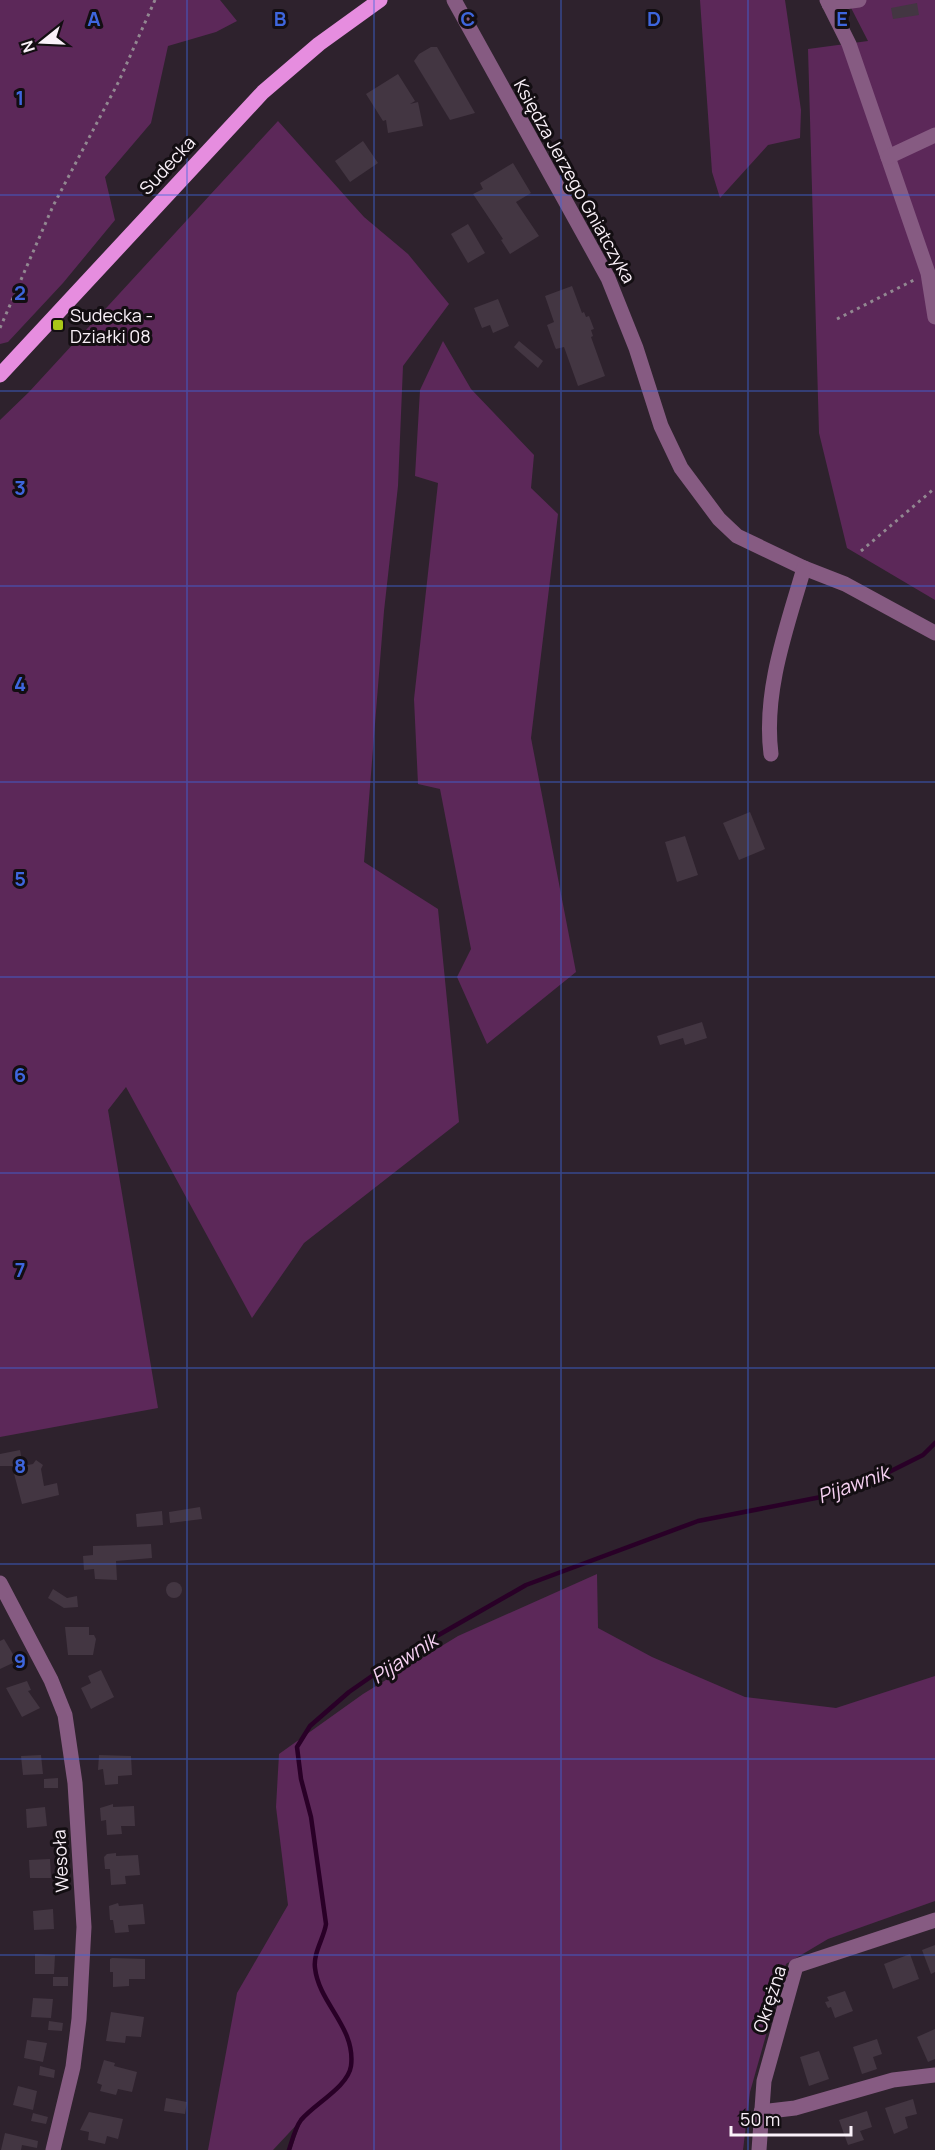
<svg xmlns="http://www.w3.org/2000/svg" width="935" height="2150" font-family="Manrope,sans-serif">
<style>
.green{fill:#5c2859}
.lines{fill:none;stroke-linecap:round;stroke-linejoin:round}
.stream{stroke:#290027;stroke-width:4.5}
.building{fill:#433642}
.path{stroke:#928891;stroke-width:3;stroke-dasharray:3 4.5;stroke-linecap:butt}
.minor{stroke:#865b82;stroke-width:15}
.major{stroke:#e68ddf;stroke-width:15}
.grid{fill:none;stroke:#3e66dd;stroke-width:1.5;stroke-opacity:0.55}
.poi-dot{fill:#aac718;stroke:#130e12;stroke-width:2}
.labels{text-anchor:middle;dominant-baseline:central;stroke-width:6;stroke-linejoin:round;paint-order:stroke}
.street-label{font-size:18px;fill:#faf1f9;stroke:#130e12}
.poi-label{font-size:18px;fill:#faf1f9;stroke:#130e12;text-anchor:start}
.water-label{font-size:20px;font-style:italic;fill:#f6d1f2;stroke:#130e12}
.grid-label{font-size:20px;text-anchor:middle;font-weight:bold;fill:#3e66dd;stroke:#130e12;stroke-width:6;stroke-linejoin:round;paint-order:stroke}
</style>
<rect width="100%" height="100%" fill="#2e222d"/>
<g class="green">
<path d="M0,0H220L237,21L216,32L168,46L151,123L105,177L115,220L63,283L8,342L0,344Z"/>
<path d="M700,0H785L801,110L800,138L768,145L720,198L712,172Z"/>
<path d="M847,0H935V600L847,548L819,433L808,49L868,41Z"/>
<path d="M278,121L364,217L408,254L449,304L403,366L398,486L384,611L364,862L438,909L459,1122L304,1243L252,1318L126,1087L108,1110L158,1408L0,1437V420L29,392Z"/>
<path d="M443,341L471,389L534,455L531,488L558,514L531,738L576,972L487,1044L457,977L471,949L440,789L418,784L414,699L438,483L415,476L420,390Z"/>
<path d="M597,1574L598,1628L652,1657L745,1697L836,1708L935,1676V1901L828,1939L786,1964L750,2092L743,2150H291L302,2119L273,2150H208L237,1993L288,1905L276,1807L279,1754L363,1694L458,1636Z"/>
</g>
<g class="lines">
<path class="stream" d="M289,2150C292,2141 295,2128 301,2120C314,2104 348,2087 351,2066C356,2027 319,2004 315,1968C313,1953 324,1938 326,1924L311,1817L301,1779L297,1747L310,1726L349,1692L395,1660L526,1585L698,1521L821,1497L871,1481L923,1455L935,1443"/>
</g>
<g class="building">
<path d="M917,3L919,15L893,19L891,8Z"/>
<path d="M431,47H437L475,113L450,120L414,61L419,54Z"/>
<path d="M398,74L415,101L410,104L418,102L423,126L388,133L386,120L383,121L366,94Z"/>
<path d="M363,141L378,163L350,182L335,161Z"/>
<path d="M513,163L531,193L516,202L539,236L510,254L501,240L503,239L473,194L483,189L480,183Z"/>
<path d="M468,224L485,253L468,263L451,234Z"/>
<path d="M572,286L582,313L584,312L586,317L589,316L594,329L591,330L593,336L591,337L605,376L578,386L564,347L556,349L555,347L547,325L554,322L545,296Z"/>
<path d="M498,299L509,326L493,333L490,325L482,328L474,308Z"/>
<path d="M519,341L543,361L538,368L514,347Z"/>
<path d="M750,812L765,849L739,860L723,823Z"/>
<path d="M685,836L698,875L677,882L665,842Z"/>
<path d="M702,1022L707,1038L685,1045L683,1038L660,1045L657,1036Z"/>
<path d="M20,1450L23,1466L33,1464L36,1460L43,1465L41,1469L44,1486L57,1483L59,1495L22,1504L12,1466H0V1454Z"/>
<path d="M200,1507L202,1519L170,1523L169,1512Z"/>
<path d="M162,1511L163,1525L137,1527L136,1514Z"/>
<path d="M151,1544L152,1558L116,1561L117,1580L95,1579L94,1569L84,1570L83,1556L93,1555V1546Z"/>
<circle cx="174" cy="1590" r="8"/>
<path d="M53,1589L67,1598L77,1596L78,1607L64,1608L48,1598Z"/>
<path d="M65,1627H89V1635H94L96,1639L93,1655H68Z"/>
<path d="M4,1639L17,1661L0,1669V1641Z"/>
<path d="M101,1670L114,1697L91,1709L81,1688L91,1683L88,1676Z"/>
<path d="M27,1681L31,1690L28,1691L40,1708L22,1717L6,1688Z"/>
<path d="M41,1755L43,1774L23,1775L21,1756Z"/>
<path d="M99,1755L131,1756L132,1775L118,1776V1784L105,1785L103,1769L98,1770Z"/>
<path d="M58,1778V1788H44V1779Z"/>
<path d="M113,1804V1807L134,1806L135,1826H121L122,1834L107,1835L106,1820L101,1821L100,1808Z"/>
<path d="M45,1807L47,1826L27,1828L26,1809Z"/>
<path d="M116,1853V1856L138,1855L140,1875L125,1876L126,1884L111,1885L110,1869H105L104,1857L107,1854Z"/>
<path d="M50,1859L51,1878H30L29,1860Z"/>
<path d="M118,1903L119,1906L143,1904L145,1924L128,1925L129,1932L115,1933L113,1920H110L109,1906Z"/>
<path d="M53,1909L54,1929L34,1930L33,1911Z"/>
<path d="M935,1945V1972L931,1974L922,1950Z"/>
<path d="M35,1954L55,1955L54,1974H35Z"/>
<path d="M910,1954L919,1979L893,1989L884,1964Z"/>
<path d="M112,1958L145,1959V1979H129V1986L113,1987V1972H110V1959Z"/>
<rect x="53" y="1977" width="15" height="9"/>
<path d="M845,1991L853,2011L835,2018L831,2007L828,2008L825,2002L829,2001L827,1997Z"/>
<path d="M33,1998L53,1999L51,2018L31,2017Z"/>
<path d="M111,2012L144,2017L141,2037L126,2036L125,2043L106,2041Z"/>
<path d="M49,2021L63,2023L62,2031L48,2030Z"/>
<path d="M935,2029V2059L928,2062L917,2037Z"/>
<path d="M877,2039L882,2054L873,2057L877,2069L862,2074L853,2047Z"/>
<path d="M27,2040L47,2043L43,2062L24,2058Z"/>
<path d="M819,2051L829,2079L809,2086L800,2057Z"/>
<path d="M104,2060L115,2063L114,2066L137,2072L132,2092L118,2089L116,2095L100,2091L102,2085L97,2083Z"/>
<path d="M40,2066L55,2070L54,2078L39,2075Z"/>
<path d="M18,2086L37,2091L33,2110L13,2105Z"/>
<path d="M166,2098L187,2102L185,2114L164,2111Z"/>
<path d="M913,2099L917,2114L905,2117L908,2128L894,2134L885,2108Z"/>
<path d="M867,2111L872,2127L860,2131L864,2140L848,2145L839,2120Z"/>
<path d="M89,2112L123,2119L118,2139L107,2136L105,2144L88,2140L89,2132L80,2130Z"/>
<path d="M33,2113L48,2117L46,2124L31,2121Z"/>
<path d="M5,2133L38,2141L37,2148L22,2145L21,2150H1Z"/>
</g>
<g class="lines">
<g class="path">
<path d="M837,319L916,279"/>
<path d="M0,328L53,206L119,81L155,0"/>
<path d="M861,551L935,488"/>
</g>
<g class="minor">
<path d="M454,0L608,278L636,348L661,426L681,468L719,519L737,536L804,568L845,584L935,633"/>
<path d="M827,0L849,44L928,273L935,317"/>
<path d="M829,4L859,0"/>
<path d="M888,157L935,135"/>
<path d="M771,754C763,691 787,627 804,568"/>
<path d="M0,1583L51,1680L65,1715L75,1783L84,1927L79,2019L73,2067L53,2150"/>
<path d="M761,2112L795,2108L893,2080L935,2075"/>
<path d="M759,2150L764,2081L796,1966L935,1920"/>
</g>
<path class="major" d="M0,375L263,92L319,44L380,0"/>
</g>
<path class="grid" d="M187,0V2150M374,0V2150M561,0V2150M748,0V2150M0,195H935M0,391H935M0,586H935M0,782H935M0,977H935M0,1173H935M0,1368H935M0,1564H935M0,1759H935M0,1955H935"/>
<rect class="poi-dot" x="52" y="319" width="12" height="12" rx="3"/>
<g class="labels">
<g class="street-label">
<text transform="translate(167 165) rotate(-47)">Sudecka</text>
<text transform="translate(575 181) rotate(61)">Księdza Jerzego Gniatczyka</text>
<text transform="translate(60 1861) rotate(-93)">Wesoła</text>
<text transform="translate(769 1999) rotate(-72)">Okrężna</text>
</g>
<g class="poi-label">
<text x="70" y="315">Sudecka -<tspan x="70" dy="21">Działki 08</tspan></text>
</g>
<g class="water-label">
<text transform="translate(853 1484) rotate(-20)">Pijawnik</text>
<text transform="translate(404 1658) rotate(-33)">Pijawnik</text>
</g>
</g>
<g class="grid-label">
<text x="94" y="26">A</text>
<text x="280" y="26">B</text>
<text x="468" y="26">C</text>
<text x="654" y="26">D</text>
<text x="842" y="26">E</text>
<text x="20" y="105">1</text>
<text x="20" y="300">2</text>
<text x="20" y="495">3</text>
<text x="20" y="691">4</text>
<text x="20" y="886">5</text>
<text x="20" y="1082">6</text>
<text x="20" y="1277">7</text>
<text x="20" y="1473">8</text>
<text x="20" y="1668">9</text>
</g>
<g transform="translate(42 42) rotate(252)" stroke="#130e12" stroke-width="4.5" paint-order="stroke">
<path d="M0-4.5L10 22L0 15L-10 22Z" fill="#faf1f9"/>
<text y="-9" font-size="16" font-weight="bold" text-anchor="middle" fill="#faf1f9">N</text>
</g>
<path d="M731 2126v9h120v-9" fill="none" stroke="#faf1f9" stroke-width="3"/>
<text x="740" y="2126" font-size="18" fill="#faf1f9" stroke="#130e12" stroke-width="4.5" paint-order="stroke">50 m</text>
</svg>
